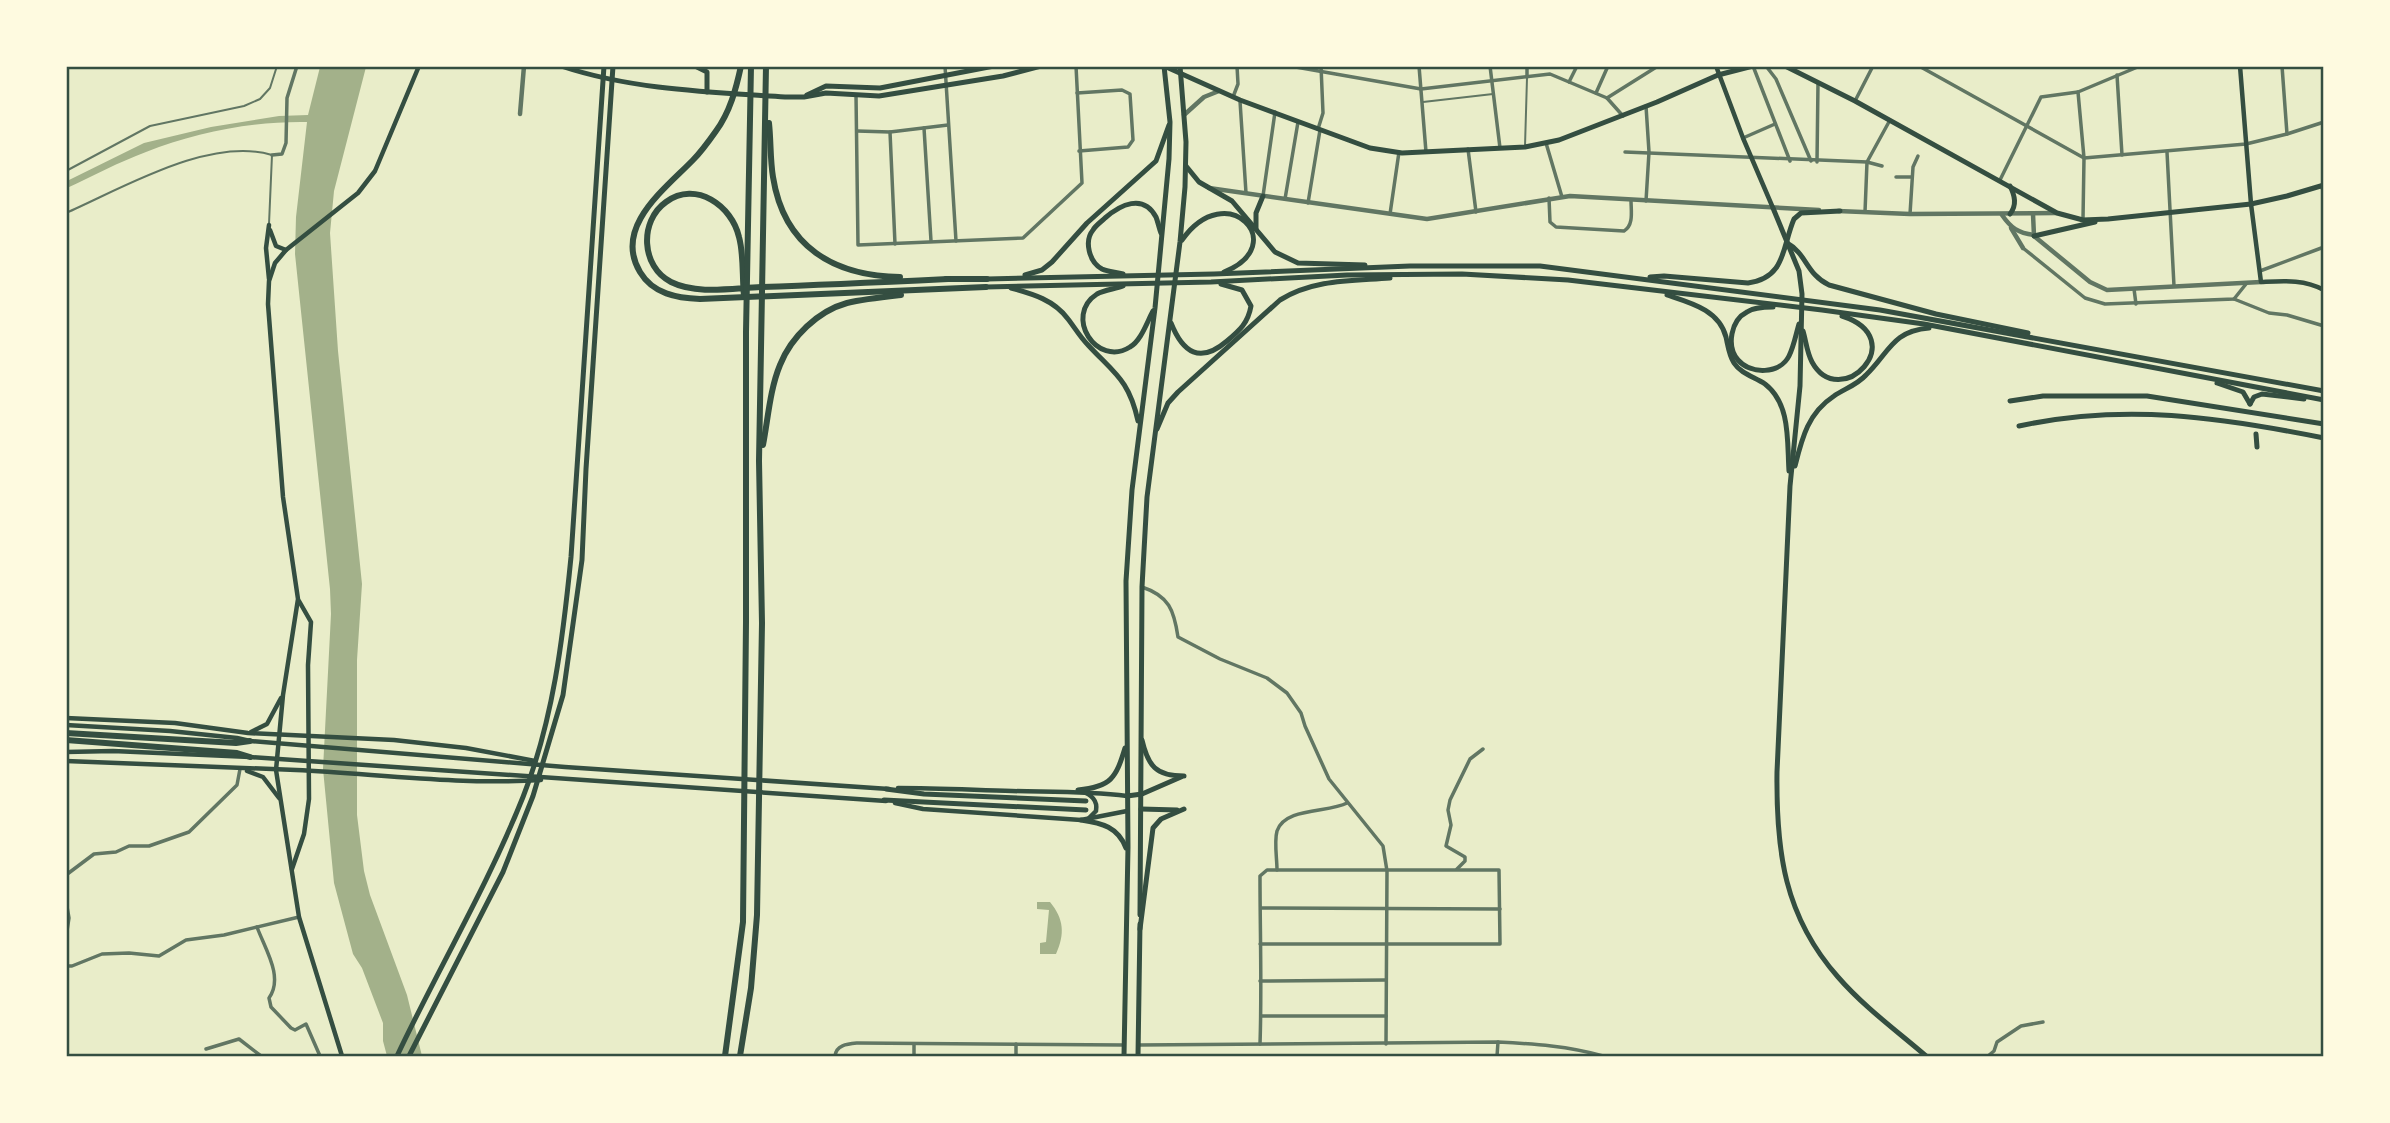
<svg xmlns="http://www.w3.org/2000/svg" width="2390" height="1123" font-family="'DejaVu Sans',sans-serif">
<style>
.water{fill:#a3b18a}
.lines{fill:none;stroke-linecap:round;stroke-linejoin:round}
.service{stroke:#617663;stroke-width:2}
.minor{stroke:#617663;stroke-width:3.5}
.tertiary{stroke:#617663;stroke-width:4.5}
.secondary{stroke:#344e41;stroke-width:4.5}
.primary{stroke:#344e41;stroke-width:5}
.trunk{stroke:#344e41;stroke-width:5}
.motorway{stroke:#344e41;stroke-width:6}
.neatline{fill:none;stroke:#344e41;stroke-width:2.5}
</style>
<rect width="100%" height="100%" fill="#e9edc9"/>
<g class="water">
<path d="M320,67H366L334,191L330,233L338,351L362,584L357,660V815L364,871L370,895L407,995L422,1056H387L383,1041V1023L362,968L353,954L334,883L323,769L331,614L330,589L295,254L296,217L307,122C254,121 196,132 146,152C119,162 93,176 67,188V181L144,143L211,127L279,116L308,115Z"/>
<path d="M1037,902H1050C1064,919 1065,934 1056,954H1040V943L1046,942L1049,910L1037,909Z"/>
</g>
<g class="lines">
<g class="service">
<path d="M1423,102L1493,94"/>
<path d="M1525,146L1527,78"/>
<path d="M66,171L150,126L244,106L260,99L270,88L277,66"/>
<path d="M66,213C123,188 210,136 272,155L269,224"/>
</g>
<g class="minor">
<path d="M945,66L956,241"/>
<path d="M1290,66L1421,89L1550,74L1607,98L1623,116"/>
<path d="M1419,66L1426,152"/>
<path d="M1490,66L1500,148"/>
<path d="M1753,66L1790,161"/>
<path d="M1766,66L1776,79L1811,161"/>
<path d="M1919,66L2084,158L2246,144L2287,134L2324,122"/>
<path d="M2282,66L2287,134"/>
<path d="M2117,75L2122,155"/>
<path d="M1527,77V66"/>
<path d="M1569,82L1577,66"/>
<path d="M2078,92L2084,158L2083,219"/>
<path d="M1077,93L1122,90L1130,94L1133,140L1128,147L1079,151"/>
<path d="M1596,93L1608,66"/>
<path d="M856,95L858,245L1023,238L1082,183L1076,66"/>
<path d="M1233,97L1238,84L1237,66"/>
<path d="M1607,98L1658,66"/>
<path d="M1240,101L1246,193"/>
<path d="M1855,101L1873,66"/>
<path d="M924,128L931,241"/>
<path d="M1318,129L1323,113L1321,66"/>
<path d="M857,131L890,132L948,125"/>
<path d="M890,132L895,244"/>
<path d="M1743,138L1775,124"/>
<path d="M1546,143L1562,197"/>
<path d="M1468,149L1476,212"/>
<path d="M1625,152L1867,162L1882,166"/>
<path d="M2167,152L2174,286"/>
<path d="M272,155L282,154L286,143L287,98L297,66"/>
<path d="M1817,162L1818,83"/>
<path d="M1896,177H1912"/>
<path d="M2000,180L2041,97L2078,92L2140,66"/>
<path d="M2321,186L2324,192"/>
<path d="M1263,196L1275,112"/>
<path d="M1549,198L1550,222L1556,227L1624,231C1634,225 1631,211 1631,200"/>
<path d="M1285,199L1298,122"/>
<path d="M1646,201L1649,152L1646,106"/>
<path d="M1308,203L1320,130"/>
<path d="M1865,212L1867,162L1890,120"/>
<path d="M1390,214L1399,152"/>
<path d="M1910,214L1913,167L1918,156"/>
<path d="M2023,248L2085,298L2105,304L2234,299L2246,284"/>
<path d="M2260,271L2324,247"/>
<path d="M2134,289L2136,304"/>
<path d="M2234,299L2269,313L2287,315L2324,326"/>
<path d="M1142,587C1169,596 1174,610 1178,637L1220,659L1267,678L1287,693L1301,713L1305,726L1329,779L1383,846L1387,871L1386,1044"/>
<path d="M1457,869L1465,861V857L1446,846L1451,825L1448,810L1450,800L1470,759L1483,749"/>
<path d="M1277,870C1277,858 1274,842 1277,831C1285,807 1329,813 1347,803"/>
<path d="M66,875L94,854L116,852L129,846H149L189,832L237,785L240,769"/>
<path d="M66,901L69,918L66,937"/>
<path d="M1261,908L1500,909"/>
<path d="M257,927C265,949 284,977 269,998L271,1007L291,1028L295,1030L306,1024L320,1056"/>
<path d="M1260,944H1500L1499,870H1267L1260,876C1260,932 1262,988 1260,1044"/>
<path d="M66,966H72L102,954L129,953L159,956L186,940L224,935L299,917"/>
<path d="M1260,981L1386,980"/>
<path d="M1261,1016H1386"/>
<path d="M914,1044V1056"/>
<path d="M1138,1045L1498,1042C1535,1044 1568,1046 1603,1056"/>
<path d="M206,1049L239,1039L261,1056"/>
<path d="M835,1056C836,1045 847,1044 857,1043L1124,1045"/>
<path d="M1016,1056V1044"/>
<path d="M1497,1056L1498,1042"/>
<path d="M1988,1056L1994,1051L1997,1042L2021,1026L2043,1022"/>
</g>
<g class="tertiary">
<path d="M520,114L524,66"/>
<path d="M1184,115L1204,97L1219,91"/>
<path d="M1209,188L1427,219L1570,196L1819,210"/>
<path d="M1838,211L1910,214L2056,213"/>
<path d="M2033,214L2034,236L2090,282L2107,290L2261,282"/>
<path d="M2002,215C2011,228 2018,233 2034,235"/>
<path d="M2011,228L2023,248"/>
</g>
<g class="secondary">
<path d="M1716,66L1743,138L1773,208"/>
<path d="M2240,66L2251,204L2261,282C2283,281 2304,279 2324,290"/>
<path d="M270,230L276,246L286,250"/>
<path d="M269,279L266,248L269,225"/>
<path d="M66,718L175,723L248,733L394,740L466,748L535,761"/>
<path d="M66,725L170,731L237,738L250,741L565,767L889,789"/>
<path d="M251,732L267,724L281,698"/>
<path d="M66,752L113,751L250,757L886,801"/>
<path d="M66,761C143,764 219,767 296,770C378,774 459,785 541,780"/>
<path d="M247,771L263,777L279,798"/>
<path d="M898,788C936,788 974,790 1012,791C1052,792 1087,791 1127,796"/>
<path d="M1082,791C1091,795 1098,800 1096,811L1089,818"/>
<path d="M895,803L923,809L1081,820L1127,811"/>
<path d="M292,869L304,834L309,799L308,665L311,622L299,601"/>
<path d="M342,1056L299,917L276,770L283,695L298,599L283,497L268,304L269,281L275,263L286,250L358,193L375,171L419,66"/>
</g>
<g class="primary">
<path d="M561,66C633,90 709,92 785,97H804L826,93L879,96L1003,76L1041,66"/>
<path d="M695,66L707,72V92"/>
<path d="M1164,66L1240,100L1370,148L1402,153L1525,147L1559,140L1657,102L1718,75L1753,66"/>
<path d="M1785,66L1855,101L2057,213L2083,220L2108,219L2251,204L2287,196L2324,185"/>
<path d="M807,95L826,86L880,88L994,66"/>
<path d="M1186,166L1199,182L1232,201L1275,252L1298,263L1365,265"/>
<path d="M1773,208L1799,271L1802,294L1800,386L1790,486L1777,772C1776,851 1784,916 1838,977C1864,1007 1897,1031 1926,1056"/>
<path d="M2010,214C2017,205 2015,196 2010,186"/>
<path d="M1256,229V213L1263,196"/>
<path d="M2034,236L2095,222"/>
<path d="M1182,240C1227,176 1292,245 1224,272"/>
<path d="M1787,243C1807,254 1806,274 1829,285L1936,314L2028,333"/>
<path d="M1123,274C1116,272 1108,272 1102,269C1089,262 1084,241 1093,230C1096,225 1101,222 1105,218C1120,205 1143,193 1156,217C1158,222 1159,228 1161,233"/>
<path d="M1025,275L1042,270L1052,262L1087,223L1156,161L1169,125"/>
<path d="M1650,277L1664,276L1748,283C1786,278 1782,247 1794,219L1801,213L1840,211"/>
<path d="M987,279L1214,274L1410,266H1540L1880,310L2324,391"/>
<path d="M1123,286C1115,289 1104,290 1097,294C1063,316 1097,368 1130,347C1141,341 1147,322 1153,311"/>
<path d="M986,287L1211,282L1347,275L1462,274L1568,280L1822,310L1924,324L2324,400"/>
<path d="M1011,288C1033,294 1054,300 1068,319C1075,328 1080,337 1088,345C1115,374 1129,380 1138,421"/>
<path d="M1667,295C1691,303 1719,310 1726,337C1728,346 1729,355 1734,363C1741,374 1755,377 1765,384C1791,404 1787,442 1789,471"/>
<path d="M1773,307C1765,307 1754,307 1747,312C1731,320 1726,346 1738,360C1751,375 1780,374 1789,356C1794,346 1796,334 1799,324"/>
<path d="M1171,323C1183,353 1200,364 1227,341C1240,330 1248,323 1251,306L1242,290L1221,284"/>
<path d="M1803,331C1806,341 1807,353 1812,362C1840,413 1913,339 1842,316"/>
<path d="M2217,383L2243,392L2250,404"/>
<path d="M2250,404L2254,397L2262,394L2304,399"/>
<path d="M1157,429L1168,403L1178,392L1280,300C1314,279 1352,281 1390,278"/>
<path d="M2256,434L2257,447"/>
<path d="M1795,466C1802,438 1808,413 1834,396C1844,389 1857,385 1866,375C1889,353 1892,331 1929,328"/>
<path d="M1078,790C1111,787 1116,778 1125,748"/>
<path d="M1081,820C1102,823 1118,827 1126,848"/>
<path d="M1140,915L1142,587L1147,497L1180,242L1185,187L1186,142L1180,66"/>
<path d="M1124,1056L1128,847L1126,581L1132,490L1155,308L1169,159L1170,122L1164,66"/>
<path d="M1138,1056L1140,924"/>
</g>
<g class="trunk">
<path d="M2010,401L2043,396H2147L2324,424"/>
<path d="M2019,426C2124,403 2219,417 2324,438"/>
<path d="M1142,740C1148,766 1156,776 1184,776"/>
<path d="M886,789L924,794L1086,801"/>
<path d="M1127,796L1142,794L1181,777"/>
<path d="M884,800L1086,810"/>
<path d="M1141,809L1177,810"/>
<path d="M1140,929L1153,828L1161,819L1184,809"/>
<path d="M397,1056C438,969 487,887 523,797C553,721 563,638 571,557L604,66"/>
<path d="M409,1056L503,872L533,796L563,695L582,560L586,469L613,66"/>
</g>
<g class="motorway">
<path d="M741,66C736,89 730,112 716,131C709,141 701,152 693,160C665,189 613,227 640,272C653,294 677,298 700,299L986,287"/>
<path d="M769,123C771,141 770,159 773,177C784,247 834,276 900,277"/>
<path d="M946,279H987"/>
<path d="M744,296C742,277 744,255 739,237C732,206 696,180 666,202C639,221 641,267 671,282C697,295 733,288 761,287C823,285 886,282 948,279"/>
<path d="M763,445C768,419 770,389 780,365C791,337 818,311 847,303C864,299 883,297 901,295"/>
<path d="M66,733L236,743L250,741"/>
<path d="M66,740L237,753L250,757"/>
<path d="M725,1056L743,922L746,622V332L751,66"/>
<path d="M740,1056L751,988L757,915L762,623L759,461L766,66"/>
</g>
</g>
<rect width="2390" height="1123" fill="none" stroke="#fefae0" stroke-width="136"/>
<rect x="68" y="68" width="2254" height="987" class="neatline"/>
</svg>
